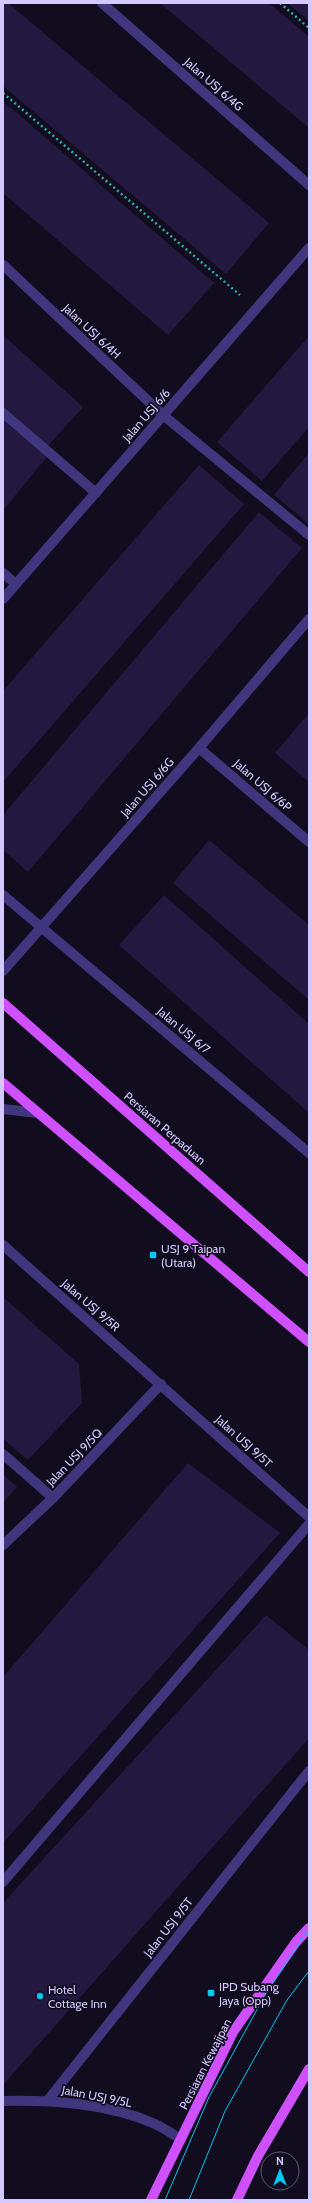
<svg xmlns="http://www.w3.org/2000/svg" width="312" height="2203" font-family="Cabin,sans-serif">
<style>
.building{fill:#23183f}
.lines{fill:none;stroke-linecap:round;stroke-linejoin:round}
.path{stroke:#2cacb0;stroke-width:2.5;stroke-dasharray:2 3;stroke-linecap:butt}
.minor{stroke:#40367e;stroke-width:10}
.major{stroke:#ce50ff;stroke-width:10}
.tram{stroke:#00c6f4;stroke-width:1}
.poi-dot{fill:#00c6f4;stroke:#110c1e;stroke-width:1.5}
.labels{text-anchor:middle;dominant-baseline:central;stroke-width:3.5;stroke-linejoin:round;paint-order:stroke}
.street-label{font-size:12px;fill:#d4c9ff;stroke:#110c1e}
.poi-label{font-size:12px;fill:#d4c9ff;stroke:#110c1e;text-anchor:start}
</style>
<rect width="100%" height="100%" fill="#110c1e"/>
<g class="building">
<path d="M8,3L269,223L226,274L3,86V4Z"/>
<path d="M160,3H269L300,29L309,37V128Z"/>
<path d="M287,3H309V21L302,15Z"/>
<path d="M3,101L214,283L168,335L3,193Z"/>
<path d="M3,335L83,407L46,448L3,409Z"/>
<path d="M309,336V427L262,481L217,442Z"/>
<path d="M3,420L47,457L5,508L3,506Z"/>
<path d="M309,453V524L274,495Z"/>
<path d="M199,465L244,504L3,782V691Z"/>
<path d="M259,512L302,548L28,872L3,850V815Z"/>
<path d="M309,713V782L275,753Z"/>
<path d="M209,840L309,925V1000L173,883Z"/>
<path d="M164,895L309,1024V1113L119,945Z"/>
<path d="M3,1297L79,1364L82,1403L28,1460L3,1439Z"/>
<path d="M188,1463L280,1533L3,1843V1677Z"/>
<path d="M3,1474L17,1487L3,1503Z"/>
<path d="M266,1615L309,1650V1738L3,2085V1903Z"/>
</g>
<g class="lines">
<g class="path">
<path d="M280,3L309,28"/>
<path d="M3,93L240,295"/>
</g>
<g class="minor">
<path d="M102,3L309,185"/>
<path d="M3,265L163,415L309,535"/>
<path d="M3,413L96,493"/>
<path d="M3,573L16,584"/>
<path d="M3,599L309,248"/>
<path d="M199,748L309,842"/>
<path d="M3,895L309,1153"/>
<path d="M3,971L199,748L309,619"/>
<path d="M3,1109L37,1113"/>
<path d="M3,1245L309,1517"/>
<path d="M3,1454L53,1498"/>
<path d="M3,1545L53,1498L161,1384"/>
<path d="M3,1882L309,1524"/>
<path d="M48,2100L309,1771"/>
<path d="M3,2101C53,2100 108,2103 155,2124C164,2128 172,2134 181,2139"/>
</g>
<g class="major">
<path d="M3,1003L309,1272"/>
<path d="M3,1083L309,1342"/>
<path d="M151,2200L233,2032L296,1942L309,1928"/>
<path d="M237,2200L258,2156L309,2069"/>
</g>
<g class="tram">
<path d="M165,2200L209,2097L265,1995L309,1928"/>
<path d="M189,2200L225,2111L287,2000L309,1971"/>
</g>
</g>
<g class="poi-dot">
<rect x="149" y="1251" width="8" height="8" rx="2"/>
<rect x="207" y="1989" width="8" height="8" rx="2"/>
<circle cx="40" cy="1996" r="4"/>
</g>
<g class="labels">
<g class="street-label">
<text transform="translate(214 84) rotate(41)">Jalan USJ 6/4G</text>
<text transform="translate(92 331) rotate(43)">Jalan USJ 6/4H</text>
<text transform="translate(146 415) rotate(-49)">Jalan USJ 6/6</text>
<text transform="translate(263 785) rotate(41)">Jalan USJ 6/6P</text>
<text transform="translate(147 787) rotate(-49)">Jalan USJ 6/6G</text>
<text transform="translate(184 1030) rotate(40)">Jalan USJ 6/7</text>
<text transform="translate(165 1128) rotate(41)">Persiaran Perpaduan</text>
<text transform="translate(91 1305) rotate(41)">Jalan USJ 9/5R</text>
<text transform="translate(244 1441) rotate(42)">Jalan USJ 9/5T</text>
<text transform="translate(74 1457) rotate(-46)">Jalan USJ 9/5Q</text>
<text transform="translate(168 1927) rotate(-52)">Jalan USJ 9/5T</text>
<text transform="translate(205 2064) rotate(-63)">Persiaran Kewajipan</text>
<text transform="translate(97 2096) rotate(11)">Jalan USJ 9/5L</text>
</g>
<g class="poi-label">
<text x="161" y="1248">USJ 9 Taipan<tspan x="161" dy="14">(Utara)</tspan></text>
<text x="219" y="1986">IPD Subang<tspan x="219" dy="14">Jaya (Opp)</tspan></text>
<text x="48" y="1989">Hotel<tspan x="48" dy="14">Cottage Inn</tspan></text>
</g>
</g>
<rect width="312" height="2203" fill="none" stroke="#d4c9ff" stroke-width="8"/>
<g transform="translate(280 2171)"><circle r="19" fill="#110c1e" stroke="#5f5878"/>
<path d="M0-3L7 15L0 10L-7 15Z" fill="#00c6f4"/>
<text y="-6" font-size="11" font-weight="bold" text-anchor="middle" fill="#d4c9ff">N</text>
</g>
</svg>
